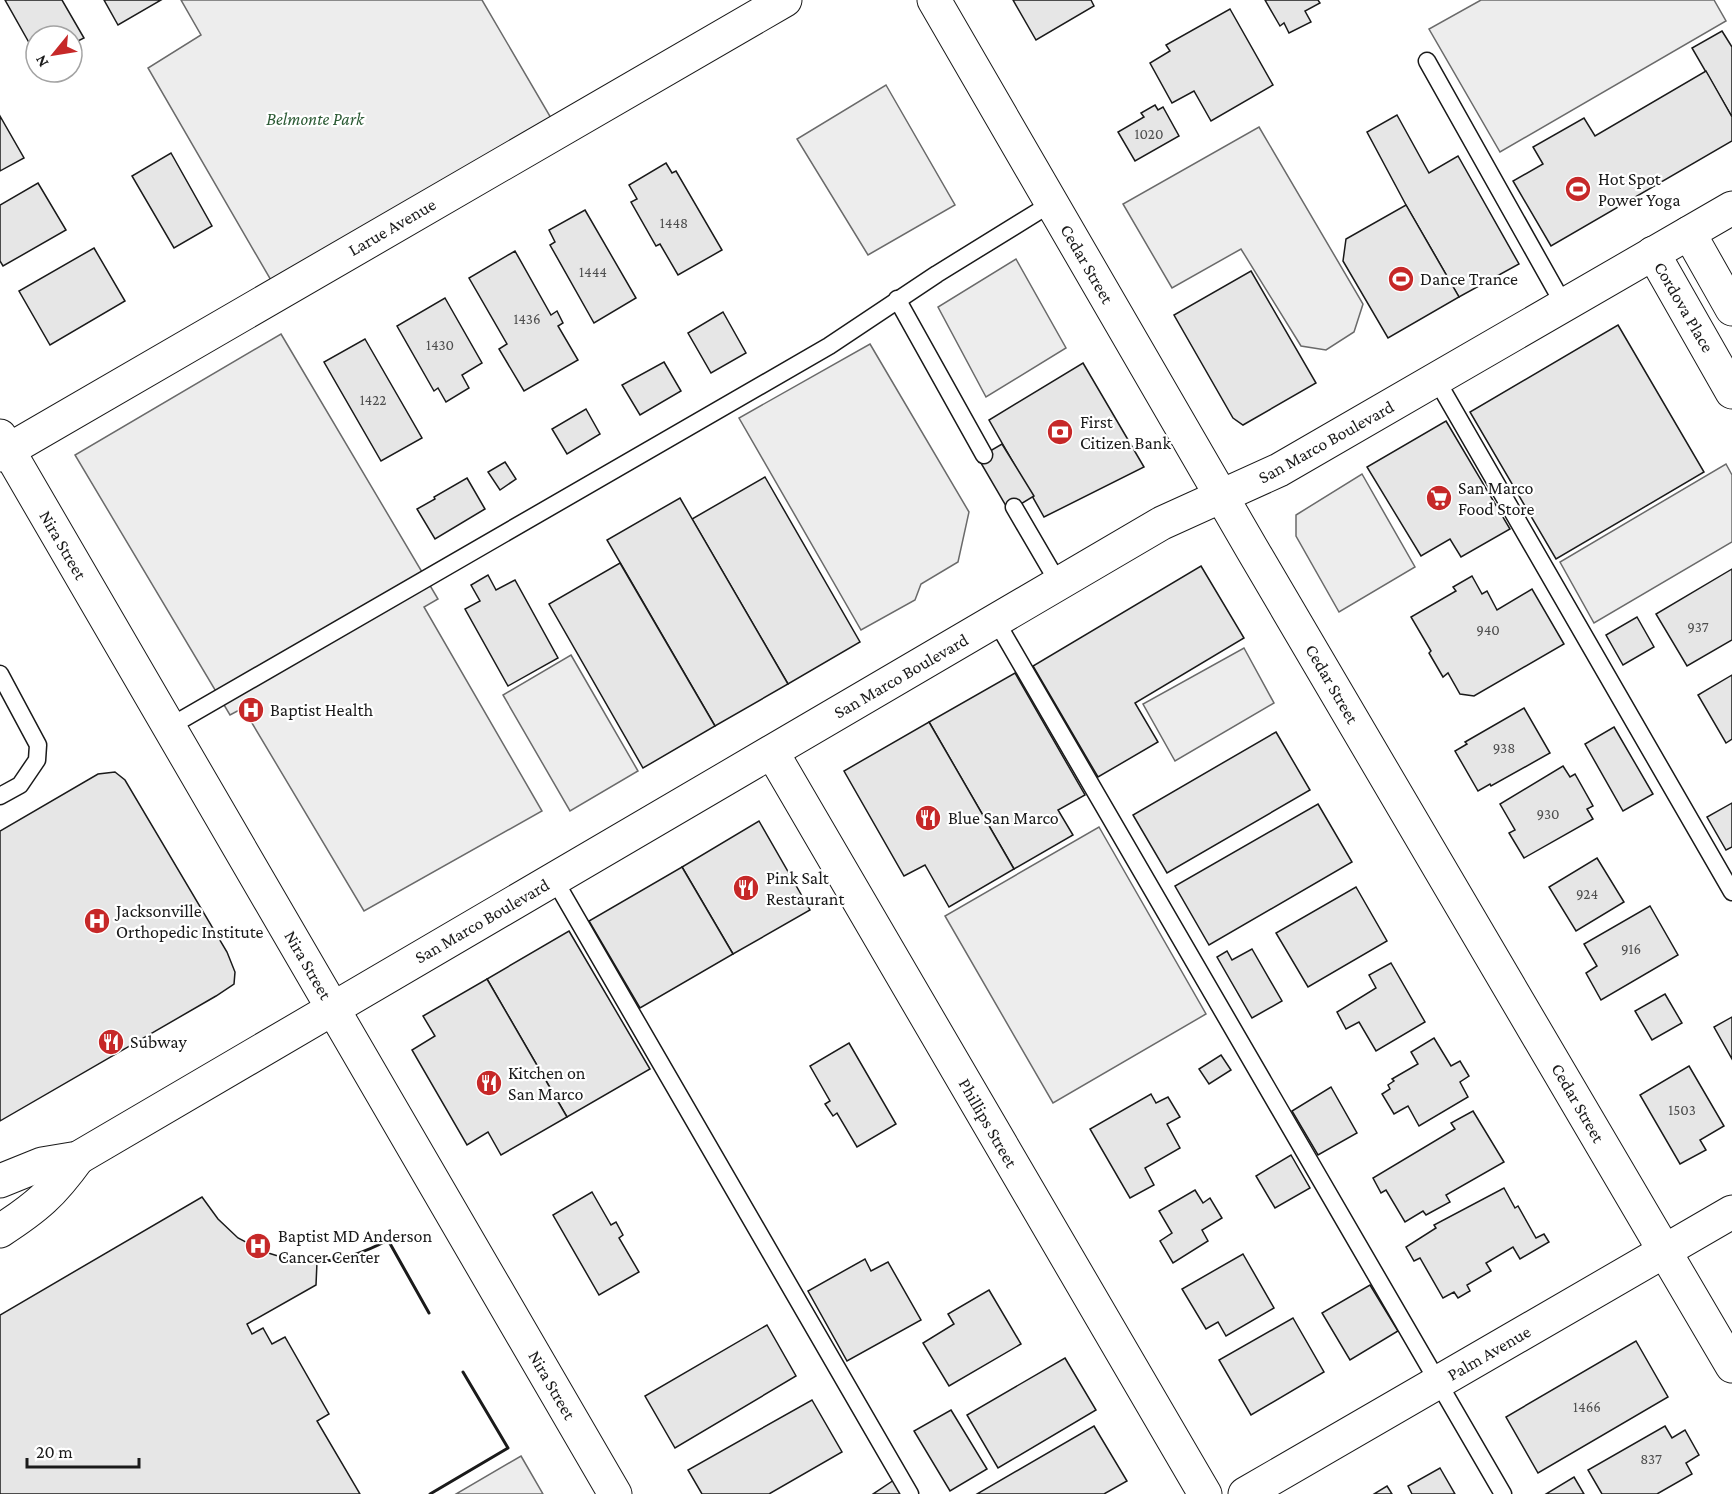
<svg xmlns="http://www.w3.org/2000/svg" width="1732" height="1494" font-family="'Crimson Pro',serif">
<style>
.built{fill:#ededed;stroke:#6a6a6a;stroke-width:1.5}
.building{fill:#e6e6e6;stroke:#1a1a1a;stroke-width:1.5}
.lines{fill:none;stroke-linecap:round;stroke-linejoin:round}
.lane-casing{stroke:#1a1a1a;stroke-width:19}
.street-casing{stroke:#1a1a1a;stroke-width:35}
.secondary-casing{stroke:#1a1a1a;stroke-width:35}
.lane{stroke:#fff;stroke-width:16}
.street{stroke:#fff;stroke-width:33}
.secondary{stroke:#fff;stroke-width:33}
.wall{stroke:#1a1a1a;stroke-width:3}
.labels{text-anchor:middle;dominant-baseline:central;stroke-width:4.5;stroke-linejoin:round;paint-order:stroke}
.number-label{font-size:15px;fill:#4d4d4d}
.park-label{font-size:18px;font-style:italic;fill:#2b5a34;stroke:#fff}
.poi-label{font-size:18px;fill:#1a1a1a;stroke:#fff;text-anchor:start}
.street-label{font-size:18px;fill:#1a1a1a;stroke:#fff}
</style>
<rect width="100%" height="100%" fill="#fff"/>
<g class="built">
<path d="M181,0H482L551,118L272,282L148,68L201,35Z"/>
<path d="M1481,0H1714L1726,21L1500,152L1429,29Z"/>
<path d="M886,85L955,205L868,255L797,139Z"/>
<path d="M1259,127L1363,304L1354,332L1326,350L1301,346L1241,249L1172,288L1123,204Z"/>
<path d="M1016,259L1066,348L986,397L938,307Z"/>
<path d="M281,334L438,599L424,607L542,811L364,911L243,708L230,715L75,455Z"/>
<path d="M870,344L969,512L958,562L921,584L915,600L861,630L739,418Z"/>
<path d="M1726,464L1732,475V542L1594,623L1560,562Z"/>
<path d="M1362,474L1415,567L1339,612L1296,536V515Z"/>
<path d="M1244,648L1274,703L1175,761L1143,704Z"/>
<path d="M571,655L638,771L570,811L503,695Z"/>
<path d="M1099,827L1206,1014L1053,1103L945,916Z"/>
<path d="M521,1456L543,1494H456Z"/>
</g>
<g class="building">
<path d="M5,0H62L84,38L72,44V36H36V55Z"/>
<path d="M104,0H161L118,25Z"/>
<path d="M1013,0H1091L1094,6L1036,40Z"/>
<path d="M1265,0H1318L1320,3L1305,11L1311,22L1289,33L1284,23L1280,26Z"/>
<path d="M1230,9L1273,85L1211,121L1194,91L1172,103L1150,63L1170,51L1166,45Z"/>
<path d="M1722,31L1732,47V117L1692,48Z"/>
<path d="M1706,71L1732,117V141L1551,246L1513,181L1543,164L1533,147L1584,118L1595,136Z"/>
<path d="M1155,105L1158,110L1163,107L1179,136L1135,161L1118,132L1144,117L1141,113Z"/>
<path d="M1397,115L1429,173L1458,156L1519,264L1459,297L1406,205L1367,132Z"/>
<path d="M0,116L24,158L0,171Z"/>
<path d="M171,153L212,226L174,248L132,176Z"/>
<path d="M666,163L672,173L676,171L722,250L678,275L660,244L656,246L631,202L637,199L629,185Z"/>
<path d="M38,183L66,230L3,266L0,261V205Z"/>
<path d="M1406,205L1459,297L1388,338L1343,261L1346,239Z"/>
<path d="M585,210L636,298L594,323L550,245L555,242L549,230Z"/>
<path d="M94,248L125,301L50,345L19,291Z"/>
<path d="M515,251L551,315L557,311L563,323L558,326L578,360L524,391L499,349L507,344L469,278Z"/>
<path d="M1251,271L1316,383L1243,425L1233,418L1174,315Z"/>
<path d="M445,298L482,363L462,375L469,388L446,402L438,388L434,391L397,326Z"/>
<path d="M723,312L746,353L711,373L688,333Z"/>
<path d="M1618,325L1704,472L1556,559L1470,412Z"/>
<path d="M365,339L422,438L381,461L324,362Z"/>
<path d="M664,362L681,391L640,415L622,385Z"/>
<path d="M1083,363L1144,467L1044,517L989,420Z"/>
<path d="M586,409L600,434L567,454L552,429Z"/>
<path d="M1446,421L1510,529L1461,557L1450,539L1421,556L1367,467Z"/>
<path d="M1002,444L1034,496L1009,511L978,458Z"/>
<path d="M505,462L516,479L500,490L488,472Z"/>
<path d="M765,477L860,642L788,684L692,519Z"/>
<path d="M467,478L485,509L435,539L417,509L435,499L434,497Z"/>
<path d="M680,498L788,684L715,726L607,540Z"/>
<path d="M620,563L715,726L643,768L549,604Z"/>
<path d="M1201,566L1244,638L1135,703L1158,742L1098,777L1033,666Z"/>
<path d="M1732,569V640L1687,666L1656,614Z"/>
<path d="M488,575L496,590L515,580L558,658L508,686L465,609L480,601L471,585Z"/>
<path d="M1472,576L1482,594L1487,591L1497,610L1532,589L1564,644L1474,696L1460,694L1448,673L1443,677L1429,653L1431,651L1411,617L1456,591L1453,587Z"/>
<path d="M1637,617L1654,647L1623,665L1606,635Z"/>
<path d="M1015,673L1085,795L1058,810L1073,835L1014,869L929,722Z"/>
<path d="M1732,675V739L1726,743L1698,695Z"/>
<path d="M1524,708L1550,753L1491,786L1490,784L1478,791L1455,751L1467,744L1465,742Z"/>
<path d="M929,722L1014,869L949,907L925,865L904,876L844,771Z"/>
<path d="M1614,727L1653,794L1623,811L1585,744Z"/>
<path d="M1276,732L1310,790L1167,873L1133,815Z"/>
<path d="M1563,766L1570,777L1575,774L1593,806L1587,809L1593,819L1524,858L1509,833L1515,830L1500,804Z"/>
<path d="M115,772L125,780L227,952L235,972L234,984L216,996L0,1121V831L98,774Z"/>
<path d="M1732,803V847L1726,850L1707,817Z"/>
<path d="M1318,804L1352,862L1209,945L1175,886Z"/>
<path d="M759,821L810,910L733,954L682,867Z"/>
<path d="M1597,858L1624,902L1576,931L1549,887Z"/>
<path d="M682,867L733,954L640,1008L589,921Z"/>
<path d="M1356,887L1387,941L1308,987L1276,933Z"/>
<path d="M1650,906L1678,955L1601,1000L1586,973L1597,966L1584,944Z"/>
<path d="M569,931L650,1069L567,1117L487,979Z"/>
<path d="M1252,949L1282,1001L1252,1018L1217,957L1227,951L1232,960Z"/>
<path d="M1391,963L1425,1022L1376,1051L1359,1022L1346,1029L1337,1012L1376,988L1369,975Z"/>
<path d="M487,979L567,1117L501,1155L488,1132L467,1145L412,1050L435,1036L423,1016Z"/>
<path d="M1665,994L1682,1023L1652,1040L1635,1011Z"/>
<path d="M1732,1017V1059L1714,1027Z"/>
<path d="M1434,1038L1451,1066L1460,1061L1469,1076L1460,1082L1468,1097L1419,1126L1408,1106L1394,1114L1382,1094L1390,1089L1388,1085L1394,1081L1392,1079L1418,1064L1411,1052Z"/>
<path d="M849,1043L896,1124L857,1147L837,1113L833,1116L825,1104L830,1101L810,1066Z"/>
<path d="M1221,1055L1231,1070L1209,1084L1199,1069Z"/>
<path d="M1689,1066L1724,1126L1700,1140L1706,1150L1680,1164L1640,1095Z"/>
<path d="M1331,1087L1357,1133L1318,1155L1292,1111Z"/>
<path d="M1151,1094L1156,1103L1168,1097L1180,1117L1167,1124L1180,1148L1145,1168L1154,1185L1130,1198L1090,1129Z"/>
<path d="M1473,1111L1504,1162L1446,1195L1450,1202L1426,1215L1423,1211L1405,1222L1386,1190L1381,1193L1373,1178L1455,1129L1451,1123Z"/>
<path d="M1291,1155L1310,1188L1275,1208L1256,1176Z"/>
<path d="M1504,1188L1515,1208L1518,1206L1536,1238L1544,1234L1549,1242L1520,1259L1513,1247L1486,1263L1491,1271L1467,1285L1470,1291L1458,1298L1454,1292L1443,1298L1420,1258L1414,1261L1406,1247L1436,1228L1434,1225Z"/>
<path d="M1195,1190L1203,1203L1210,1198L1222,1218L1202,1230L1208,1241L1173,1263L1160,1241L1172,1233L1159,1211Z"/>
<path d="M592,1192L611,1225L616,1222L623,1235L619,1238L639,1272L599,1295L553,1215Z"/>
<path d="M202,1197L218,1219L238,1238L265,1252L291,1260L317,1262L316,1285L247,1324L252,1334L263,1328L272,1344L285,1337L329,1414L317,1421L360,1494H0V1315Z"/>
<path d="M1243,1254L1274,1308L1226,1336L1218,1322L1206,1329L1182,1289Z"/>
<path d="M865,1259L871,1271L888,1262L921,1320L847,1361L808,1291Z"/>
<path d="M1370,1285L1398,1331L1350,1360L1322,1313Z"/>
<path d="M989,1290L1021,1344L949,1386L923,1343L954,1324L948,1314Z"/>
<path d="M1293,1318L1324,1372L1251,1415L1219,1360Z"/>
<path d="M767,1325L796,1376L675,1448L645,1396Z"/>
<path d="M1636,1341L1668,1397L1538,1473L1506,1417Z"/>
<path d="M1065,1358L1096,1410L998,1468L967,1415Z"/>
<path d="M812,1400L842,1452L769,1494H702L688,1470Z"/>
<path d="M951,1410L987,1469L950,1491L914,1431Z"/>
<path d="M1094,1426L1127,1481L1104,1494H977Z"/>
<path d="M1665,1426L1672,1438L1685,1430L1699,1455L1686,1463L1692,1474L1657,1494H1602L1588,1470Z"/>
<path d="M1440,1468L1455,1494H1412L1408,1486Z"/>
<path d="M1574,1477L1584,1494H1546Z"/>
<path d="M894,1480L903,1494H873Z"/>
<path d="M1387,1486L1392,1494H1374Z"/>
</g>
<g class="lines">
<g class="lane-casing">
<g id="lane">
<path d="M1427,61L1564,305"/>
<path d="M897,299L984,455"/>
<path d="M1436,379L1732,892"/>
<path d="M1014,507L1059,584"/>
<path d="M996,621L1503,1494"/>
<path d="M0,674L38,745L37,760L20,785L0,796"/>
<path d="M169,727L829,346L937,274L1052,203"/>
<path d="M554,879L910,1494"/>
</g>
</g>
<g class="street-casing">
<g id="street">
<path d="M934,0L1252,549L1732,1366"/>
<path d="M1689,233L1732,309"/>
<path d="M1653,253L1732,392"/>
<path d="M0,455L785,0"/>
<path d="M772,752L1205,1494"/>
<path d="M1245,1494L1732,1212"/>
</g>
</g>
<g class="secondary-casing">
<g id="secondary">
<path d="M0,436L615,1494"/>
<path d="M0,1181L42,1164L78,1158L1162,523L1279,470L1732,208"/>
<path d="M0,1231C37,1207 52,1194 78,1158"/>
</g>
</g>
<use href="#lane" class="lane"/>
<use href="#street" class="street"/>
<use href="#secondary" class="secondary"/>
<g class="wall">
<path d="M317,1262C342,1260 366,1252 388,1240L429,1313"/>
<path d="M430,1494L508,1448L463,1372"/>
</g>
</g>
<defs>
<g id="stadium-disc" transform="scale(1.35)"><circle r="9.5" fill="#c62828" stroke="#fff"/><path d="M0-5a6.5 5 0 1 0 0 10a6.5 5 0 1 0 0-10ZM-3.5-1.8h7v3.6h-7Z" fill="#fff"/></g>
<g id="bank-disc" transform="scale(1.35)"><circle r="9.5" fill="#c62828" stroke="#fff"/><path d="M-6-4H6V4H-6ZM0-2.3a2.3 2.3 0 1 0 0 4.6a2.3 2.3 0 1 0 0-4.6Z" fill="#fff"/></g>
<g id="supermarket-disc" transform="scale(1.35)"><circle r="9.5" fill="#c62828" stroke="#fff"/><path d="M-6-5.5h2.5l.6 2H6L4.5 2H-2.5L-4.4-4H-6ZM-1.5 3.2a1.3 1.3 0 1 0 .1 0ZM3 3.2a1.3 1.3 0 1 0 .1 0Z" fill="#fff"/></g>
<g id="hospital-disc" transform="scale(1.35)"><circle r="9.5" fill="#c62828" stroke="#fff"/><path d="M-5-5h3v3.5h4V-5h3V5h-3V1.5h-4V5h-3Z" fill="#fff"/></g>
<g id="restaurant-disc" transform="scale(1.35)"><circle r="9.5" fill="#c62828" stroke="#fff"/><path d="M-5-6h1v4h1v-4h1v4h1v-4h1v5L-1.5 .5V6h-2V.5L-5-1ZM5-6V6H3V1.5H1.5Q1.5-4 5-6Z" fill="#fff"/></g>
</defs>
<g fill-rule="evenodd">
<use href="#stadium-disc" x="1578" y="189"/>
<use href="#stadium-disc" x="1401" y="279"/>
<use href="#bank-disc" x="1060" y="432"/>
<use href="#supermarket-disc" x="1439" y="498"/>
<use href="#hospital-disc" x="251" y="710"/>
<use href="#restaurant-disc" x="928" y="818"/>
<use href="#restaurant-disc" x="746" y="888"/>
<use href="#hospital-disc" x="97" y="921"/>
<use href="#restaurant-disc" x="111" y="1042"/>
<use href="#restaurant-disc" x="489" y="1083"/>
<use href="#hospital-disc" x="258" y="1246"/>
</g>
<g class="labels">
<g class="number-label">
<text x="1149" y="134">1020</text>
<text x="674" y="223">1448</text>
<text x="593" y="272">1444</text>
<text x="527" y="319">1436</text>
<text x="440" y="345">1430</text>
<text x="373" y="400">1422</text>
<text x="1698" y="627">937</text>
<text x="1488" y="630">940</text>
<text x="1504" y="748">938</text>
<text x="1548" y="814">930</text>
<text x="1587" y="894">924</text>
<text x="1631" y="949">916</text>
<text x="1682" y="1110">1503</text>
<text x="1587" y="1407">1466</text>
<text x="1651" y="1459">837</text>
</g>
<g class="park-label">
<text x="315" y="119">Belmonte Park</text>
</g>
<g class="poi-label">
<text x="1598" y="179">Hot Spot<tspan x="1598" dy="21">Power Yoga</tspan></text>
<text x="1420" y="279">Dance Trance</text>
<text x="1080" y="422">First<tspan x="1080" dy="21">Citizen Bank</tspan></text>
<text x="1458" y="488">San Marco<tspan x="1458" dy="21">Food Store</tspan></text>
<text x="270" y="710">Baptist Health</text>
<text x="948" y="818">Blue San Marco</text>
<text x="766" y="878">Pink Salt<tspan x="766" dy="21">Restaurant</tspan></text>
<text x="116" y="911">Jacksonville<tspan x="116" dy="21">Orthopedic Institute</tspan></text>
<text x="130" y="1042">Subway</text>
<text x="508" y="1073">Kitchen on<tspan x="508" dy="21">San Marco</tspan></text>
<text x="278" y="1236">Baptist MD Anderson<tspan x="278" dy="21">Cancer Center</tspan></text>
</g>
<g class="street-label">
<text transform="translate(392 227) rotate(-30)">Larue Avenue</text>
<text transform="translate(1087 264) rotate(60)">Cedar Street</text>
<text transform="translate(1684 307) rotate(60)">Cordova Place</text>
<text transform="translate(1326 442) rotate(-29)">San Marco Boulevard</text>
<text transform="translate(63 545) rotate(60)">Nira Street</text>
<text transform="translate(901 676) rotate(-30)">San Marco Boulevard</text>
<text transform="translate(1332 684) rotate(60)">Cedar Street</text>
<text transform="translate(482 921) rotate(-30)">San Marco Boulevard</text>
<text transform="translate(308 965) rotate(60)">Nira Street</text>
<text transform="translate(1578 1103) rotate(60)">Cedar Street</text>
<text transform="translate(988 1123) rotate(60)">Phillips Street</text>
<text transform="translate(1489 1353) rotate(-30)">Palm Avenue</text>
<text transform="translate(552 1385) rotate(60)">Nira Street</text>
</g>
</g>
<g transform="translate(54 54) rotate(240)"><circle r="28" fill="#ffffff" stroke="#a3a3a3" stroke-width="1.5"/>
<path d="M0-4.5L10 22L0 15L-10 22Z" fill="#c62828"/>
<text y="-9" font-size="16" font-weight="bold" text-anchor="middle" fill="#1a1a1a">N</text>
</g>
<path d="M27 1458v9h112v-9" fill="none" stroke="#1a1a1a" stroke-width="3"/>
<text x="36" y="1458" font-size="18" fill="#1a1a1a" stroke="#ffffff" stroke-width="4.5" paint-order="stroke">20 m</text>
</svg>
